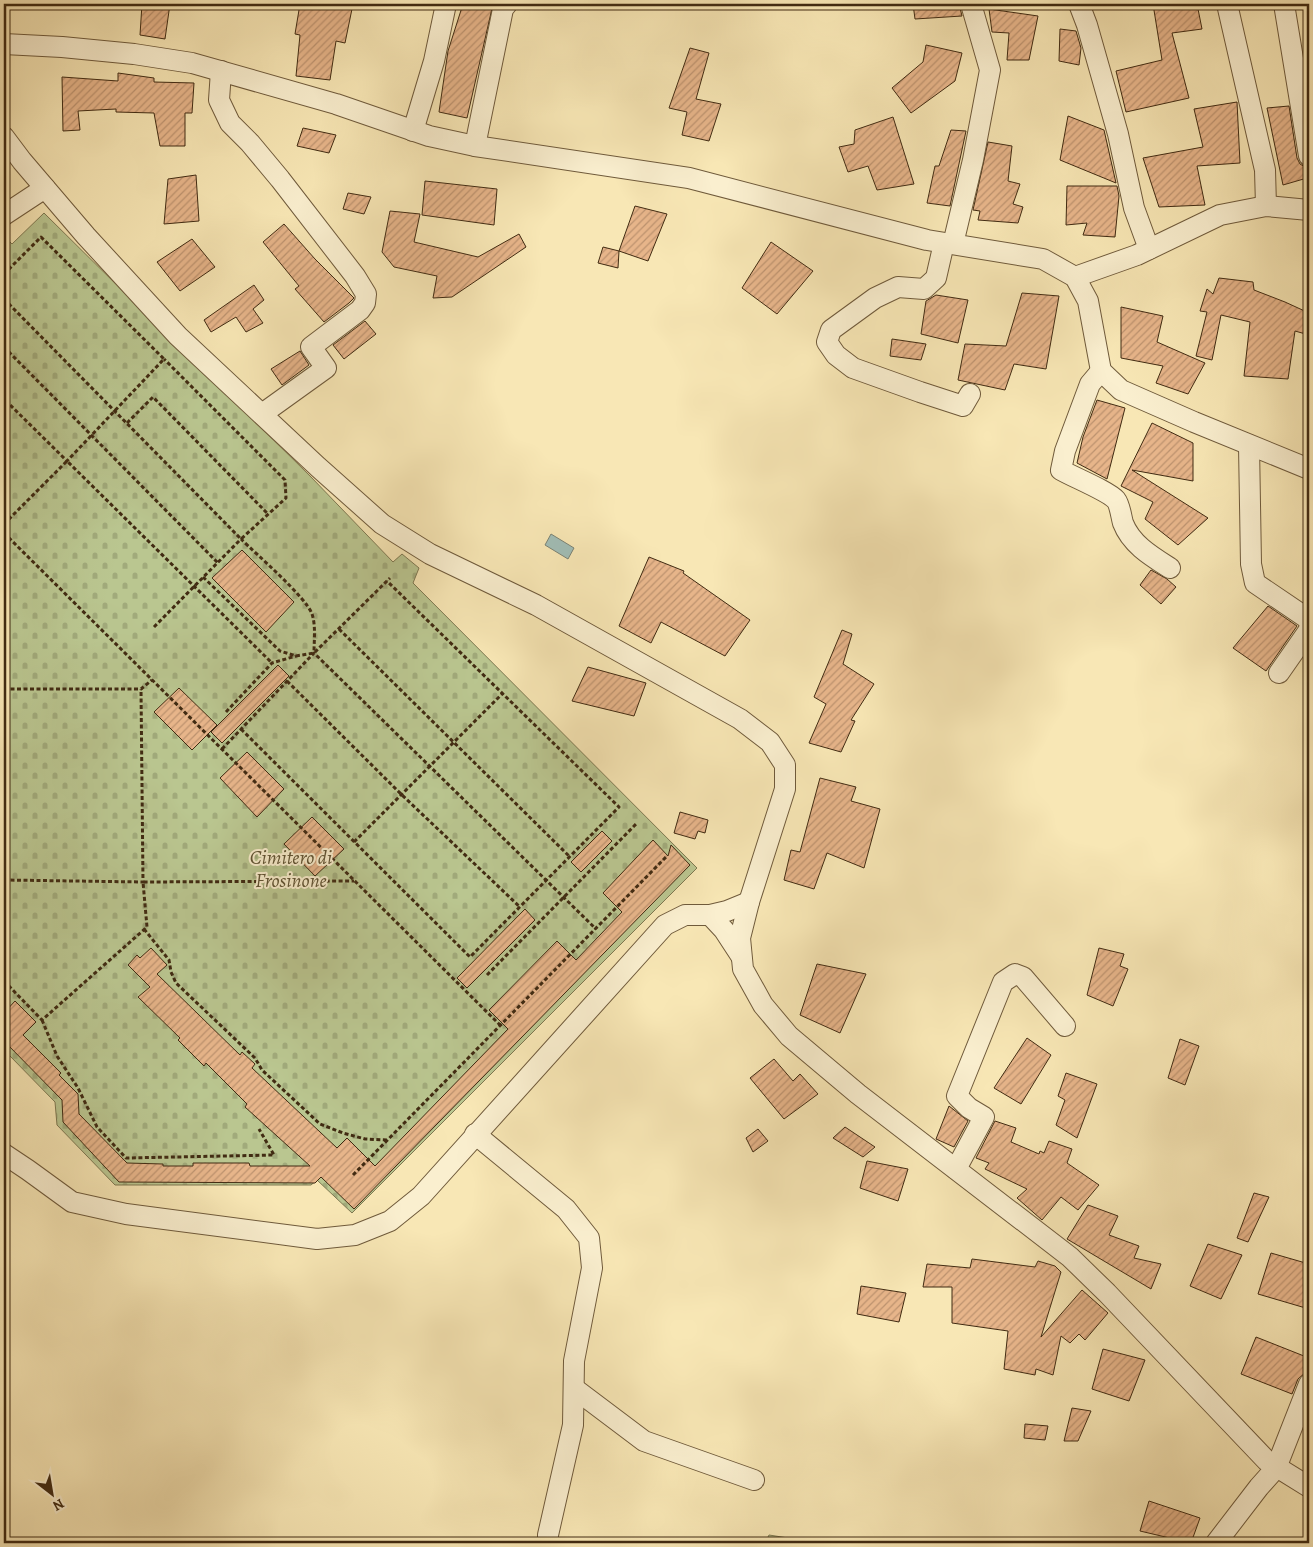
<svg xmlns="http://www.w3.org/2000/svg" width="1313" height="1547" font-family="Alegreya,serif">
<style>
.forest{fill:url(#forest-crowns);stroke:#7e7851}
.cemetery{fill:url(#cemetery-stones);stroke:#7e7851}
.water{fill:#a1beb7;stroke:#7b8375}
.building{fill:url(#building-hatch);stroke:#412b12}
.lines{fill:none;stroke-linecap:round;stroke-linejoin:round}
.minor-casing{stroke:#6f5a3b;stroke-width:22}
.path{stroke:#412b12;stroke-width:3;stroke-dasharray:4 2.5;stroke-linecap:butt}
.minor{stroke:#faefcf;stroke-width:20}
.labels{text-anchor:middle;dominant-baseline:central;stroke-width:4;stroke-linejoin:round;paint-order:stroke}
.park-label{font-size:20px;font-style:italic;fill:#5f5232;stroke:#faefcf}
</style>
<defs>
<pattern id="forest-crowns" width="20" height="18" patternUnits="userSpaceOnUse" patternTransform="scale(1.25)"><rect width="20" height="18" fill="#bac690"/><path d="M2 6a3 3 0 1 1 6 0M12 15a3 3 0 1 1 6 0" fill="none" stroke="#a1aa7b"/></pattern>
<pattern id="cemetery-stones" width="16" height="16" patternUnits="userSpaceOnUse" patternTransform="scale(1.25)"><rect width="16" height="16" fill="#bac690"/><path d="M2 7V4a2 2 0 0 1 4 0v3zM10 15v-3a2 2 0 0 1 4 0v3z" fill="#a1aa7b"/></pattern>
<pattern id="building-hatch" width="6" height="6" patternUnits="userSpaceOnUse" patternTransform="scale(1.25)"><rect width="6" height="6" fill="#e7b58a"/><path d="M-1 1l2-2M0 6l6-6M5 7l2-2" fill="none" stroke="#bd936f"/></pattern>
</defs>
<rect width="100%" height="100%" fill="#f8e7b5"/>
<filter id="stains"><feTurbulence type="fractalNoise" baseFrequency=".004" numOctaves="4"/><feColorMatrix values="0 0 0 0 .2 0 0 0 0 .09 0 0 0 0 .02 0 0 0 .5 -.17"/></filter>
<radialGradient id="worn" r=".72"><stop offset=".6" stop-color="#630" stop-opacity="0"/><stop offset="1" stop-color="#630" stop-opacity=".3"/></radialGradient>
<path class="forest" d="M769,1535L820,1543H765Z"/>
<path class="cemetery" d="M44,213L311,477L393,562L402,554L419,568L413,583L697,868L352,1213L317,1180L311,1185H115L57,1125L55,1102L9,1055L4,1058V236L12,244Z"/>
<path class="water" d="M551,534L574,548L568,559L545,545Z"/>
<g class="building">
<path d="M142,4H170L165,39L140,35Z"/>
<path d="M300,4H353L345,43L336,41L330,80L296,76L300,35L295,34Z"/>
<path d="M463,4H493L467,118L439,112L448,51Z"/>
<path d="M913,4H959L962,16L915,19Z"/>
<path d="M1153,4H1197L1202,29L1172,33L1189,98L1126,112L1116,71L1162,60Z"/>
<path d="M989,9L1038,16L1029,60H1007L1009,33L992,32Z"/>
<path d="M1060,29L1076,31L1081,48L1079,65L1059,61Z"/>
<path d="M926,45L962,53L955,81L911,113L892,88L923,62Z"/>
<path d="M690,48L709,53L696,99L721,104L709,141L682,135L687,112L669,108Z"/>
<path d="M118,73L154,78V82L194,83L192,113H185V146H160L154,113L116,112V109L78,111L80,130L63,131L62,77L118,81Z"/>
<path d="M1237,102L1240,163L1197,166L1205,205L1159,207L1143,158L1203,147L1194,109Z"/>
<path d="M1289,106L1297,158L1300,164L1305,167L1307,178L1283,185L1267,108Z"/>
<path d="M1068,116L1104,130L1116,183L1060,160Z"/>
<path d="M893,117L914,184L877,190L868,166L848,172L839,147L854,144L855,130Z"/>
<path d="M303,128L336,135L329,153L297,146Z"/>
<path d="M951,130L966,131L950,206L927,203L935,166H939Z"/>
<path d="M988,142L1012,146L1008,181L1020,184L1013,204L1023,207L1018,223L978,220L980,211L973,210Z"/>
<path d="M196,175L199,221L164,224L168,179Z"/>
<path d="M425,181L497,189L494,225L422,215Z"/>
<path d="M1067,186H1117L1119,196L1115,237L1083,235L1087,223L1066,225Z"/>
<path d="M348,193L371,197L364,214L343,209Z"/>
<path d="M635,206L667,214L648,261L619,251Z"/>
<path d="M390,211L420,214L414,242L478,257L519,234L526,247L452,297L433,298L437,276L394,267L382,252Z"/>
<path d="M284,224L315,259L354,298L349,303L324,322L295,289L299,286L263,242Z"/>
<path d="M192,239L215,267L180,291L157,262Z"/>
<path d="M771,242L813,271L777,314L742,288Z"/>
<path d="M603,247L619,251L618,268L598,263Z"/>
<path d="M1219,278L1253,282L1254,290L1285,302L1309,313V335L1295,331L1288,379L1244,376L1250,322L1221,315L1212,360L1196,356L1207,312L1200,311L1207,289L1213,294Z"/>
<path d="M254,285L264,300L253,309L263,323L246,332L236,317L211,332L204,320Z"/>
<path d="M1022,293L1059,296L1046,369L1014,364L1005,390L958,380L965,344L1006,346Z"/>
<path d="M936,295L968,300L958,343L921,334L926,301Z"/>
<path d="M1121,307L1163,316L1157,342L1205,363L1188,394L1156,383L1163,366L1121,358Z"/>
<path d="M365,321L376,334L344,359L333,345Z"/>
<path d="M892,339L926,344L921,360L890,356Z"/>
<path d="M300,351L309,365L282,385L271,369Z"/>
<path d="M1097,400L1125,408L1107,479L1077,463L1083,437Z"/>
<path d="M1152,423L1193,443V481L1132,470L1208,518L1178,545L1145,519L1153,502L1121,486Z"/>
<path d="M242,550L294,602L266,632L212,578Z"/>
<path d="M649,557L684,571L683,573L750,620L725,656L661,622L651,643L619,626Z"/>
<path d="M1151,570L1167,579L1176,587L1161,604L1140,585Z"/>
<path d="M1268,606L1297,626L1266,671L1233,648Z"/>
<path d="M842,630L852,634L843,664L874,684L851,720L855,721L841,752L809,743L826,704L814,697Z"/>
<path d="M278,665L289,676L222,743L211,732Z"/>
<path d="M588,667L646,683L634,716L572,701Z"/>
<path d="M179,688L217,725L192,750L154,712Z"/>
<path d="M247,752L284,789L257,817L220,778Z"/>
<path d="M820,778L856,787L851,801L880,809L864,868L827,853L814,889L784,880L791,850L800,852Z"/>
<path d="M680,812L708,820L705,833L698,831L695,839L674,833Z"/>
<path d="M312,817L344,849L315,876L284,844Z"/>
<path d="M602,831L612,841L581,872L571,862Z"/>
<path d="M653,840L668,856L671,845L690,865L354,1209L321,1177L315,1183L119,1182L63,1122L62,1100L4,1041V1013L15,1001L36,1022L23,1035L61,1073L59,1075L78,1094L79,1114L127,1163L163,1164V1166H193V1163H249L250,1166H310L245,1107L247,1104L206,1063L204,1066L178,1040L180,1038L138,997L150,987L128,965L137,955L140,958L151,948L167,965L157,974L240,1055L242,1052L255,1064L252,1068L337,1148L347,1138L375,1166L508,1029L489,1010L557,941L576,960L622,912L603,893Z"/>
<path d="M525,909L535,920L467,988L457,978Z"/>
<path d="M1099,948L1124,954L1120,966L1128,969L1113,1006L1087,995Z"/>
<path d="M817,964L866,974L840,1033L800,1015Z"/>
<path d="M1027,1038L1051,1055L1021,1104L994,1088Z"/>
<path d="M1180,1039L1199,1046L1185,1085L1168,1078Z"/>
<path d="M774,1059L793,1081L800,1074L818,1094L784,1119L750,1078Z"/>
<path d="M1066,1073L1097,1084L1077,1138L1056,1125L1065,1100L1058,1096Z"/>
<path d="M949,1106L968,1121L954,1147L936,1139Z"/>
<path d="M995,1121L1016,1128L1011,1142L1039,1154L1040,1151L1044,1153L1049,1141L1072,1149L1067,1163L1099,1185L1078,1210L1061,1197L1042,1220L1017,1198L1027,1189L985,1169L989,1163L976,1158L977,1156Z"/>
<path d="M845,1127L875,1147L863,1157L833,1138Z"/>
<path d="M758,1129L768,1141L753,1152L746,1138Z"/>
<path d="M867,1161L908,1169L898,1201L860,1188Z"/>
<path d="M1254,1193L1269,1197L1248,1242L1237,1238Z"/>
<path d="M1088,1205L1118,1216L1109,1235L1139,1246L1134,1258L1161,1264L1151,1289L1067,1239Z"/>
<path d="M1208,1244L1242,1255L1221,1299L1190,1286Z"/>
<path d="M1271,1253L1309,1264V1309L1258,1294Z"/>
<path d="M972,1259L1035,1267L1038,1261L1055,1266L1061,1272L1041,1337L1082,1290L1108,1313L1085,1340L1079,1334L1070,1343L1061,1336L1053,1375L1036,1369L1035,1375L1004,1369L1008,1331L952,1323V1287H923L927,1264L970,1268Z"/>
<path d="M861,1286L906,1293L899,1322L857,1314Z"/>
<path d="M1256,1337L1309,1358L1305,1373L1298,1379L1292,1394L1241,1374Z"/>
<path d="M1103,1349L1145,1360L1129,1401L1092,1389Z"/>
<path d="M1072,1408L1091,1411L1078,1441H1064Z"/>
<path d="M1025,1424L1048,1426L1045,1440L1024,1438Z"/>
<path d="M1149,1501L1200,1518L1191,1543L1140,1531Z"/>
</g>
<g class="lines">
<g class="minor-casing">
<g id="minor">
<path d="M1079,4L1087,25L1118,134L1134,208L1149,249"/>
<path d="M1227,4L1265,170L1266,206"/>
<path d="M1284,4L1309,156"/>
<path d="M4,44L62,47L134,54L192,63L336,104L429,136L475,146L689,178L927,240L1043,259L1075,277L1088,301L1101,371L1121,390L1194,422L1309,469"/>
<path d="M221,71L219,100L230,123L250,143L280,179L355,276L366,294L365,303L360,310L311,347L326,368L262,414"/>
<path d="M413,131L434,61L446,4"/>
<path d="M4,137L22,161L86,236L178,336L318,467L382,524L430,554L536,605L740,719L770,742L785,765V789L749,902L740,938L743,969L763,1005L789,1036L858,1094L1070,1257L1107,1293L1267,1461L1309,1487"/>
<path d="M475,146L503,9L507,4"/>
<path d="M4,215L45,188"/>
<path d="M944,243L936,278L924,289L898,287L875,298L831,330L827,342L836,355L853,368L920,392L963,406L970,394"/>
<path d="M953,244L973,160L990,70L971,4"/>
<path d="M1075,277L1137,255L1220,215L1266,206L1309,210"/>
<path d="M1101,371L1090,384L1065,451L1061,470C1073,477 1108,491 1116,500C1120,505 1121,516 1123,523C1131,544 1151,556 1170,568"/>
<path d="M1249,445L1251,564L1255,583L1308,619L1309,623"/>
<path d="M1279,673L1309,630"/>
<path d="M710,915L724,930L741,956"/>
<path d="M475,1134L566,1209L589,1238L592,1268L574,1361L573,1425L548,1535V1543"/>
<path d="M4,1154L28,1170L72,1202L126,1214L317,1239L355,1235L390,1221L421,1196L665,925L685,915H710L727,911L749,902"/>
<path d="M956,1169L984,1117L969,1108L957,1096L1003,982L1015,974L1023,977L1065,1026"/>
<path d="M575,1389L644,1441L754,1480"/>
<path d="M1216,1543L1259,1487L1276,1468L1309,1384"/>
</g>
</g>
<g class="path">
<path d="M4,274L41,237L164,359L67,461L4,399"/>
<path d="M4,299L241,539L286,498L285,480L164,359"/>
<path d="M4,347L218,563"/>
<path d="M127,423L153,397L268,514"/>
<path d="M4,524L67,461L272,663"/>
<path d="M4,533L500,1025"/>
<path d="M203,577L280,651L296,656L314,653L390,578"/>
<path d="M154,627L241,539C256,554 306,597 312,614C316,626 314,640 314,653"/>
<path d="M339,629L570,857"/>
<path d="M287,681L402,795L520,907"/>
<path d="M4,689H141L152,680"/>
<path d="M226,712L272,663L296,656"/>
<path d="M241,729L470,957L619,807L387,581"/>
<path d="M222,749L314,653L596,929"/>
<path d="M354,842L503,693"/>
<path d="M4,880L143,882L141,689"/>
<path d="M144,929L169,960L171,972L176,983L255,1058L262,1070L320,1124L343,1133L365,1139L387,1140"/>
<path d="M487,975L637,823"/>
<path d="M4,981L42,1020L147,927L143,882L354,881"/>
<path d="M42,1020L57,1056L78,1088L97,1127L126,1158L274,1155L259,1129"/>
<path d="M353,1175L667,856"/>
</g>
<use href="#minor" class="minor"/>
</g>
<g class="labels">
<g class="park-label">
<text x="291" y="857">Cimitero di<tspan x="291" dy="23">Frosinone</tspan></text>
</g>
</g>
<rect width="1313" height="1547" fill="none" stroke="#f8e7b5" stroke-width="20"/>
<rect x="5" y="5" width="1303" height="1537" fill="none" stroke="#412b12" stroke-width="2.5"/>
<rect x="10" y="10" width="1293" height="1527" fill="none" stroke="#412b12"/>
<g transform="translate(52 1494) rotate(149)" stroke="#faefcf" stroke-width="4" paint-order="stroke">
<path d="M0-4L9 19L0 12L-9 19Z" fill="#412b12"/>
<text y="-8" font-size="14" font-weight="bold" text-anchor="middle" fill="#412b12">N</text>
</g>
<rect width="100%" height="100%" filter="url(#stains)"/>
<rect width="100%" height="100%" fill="url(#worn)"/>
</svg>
